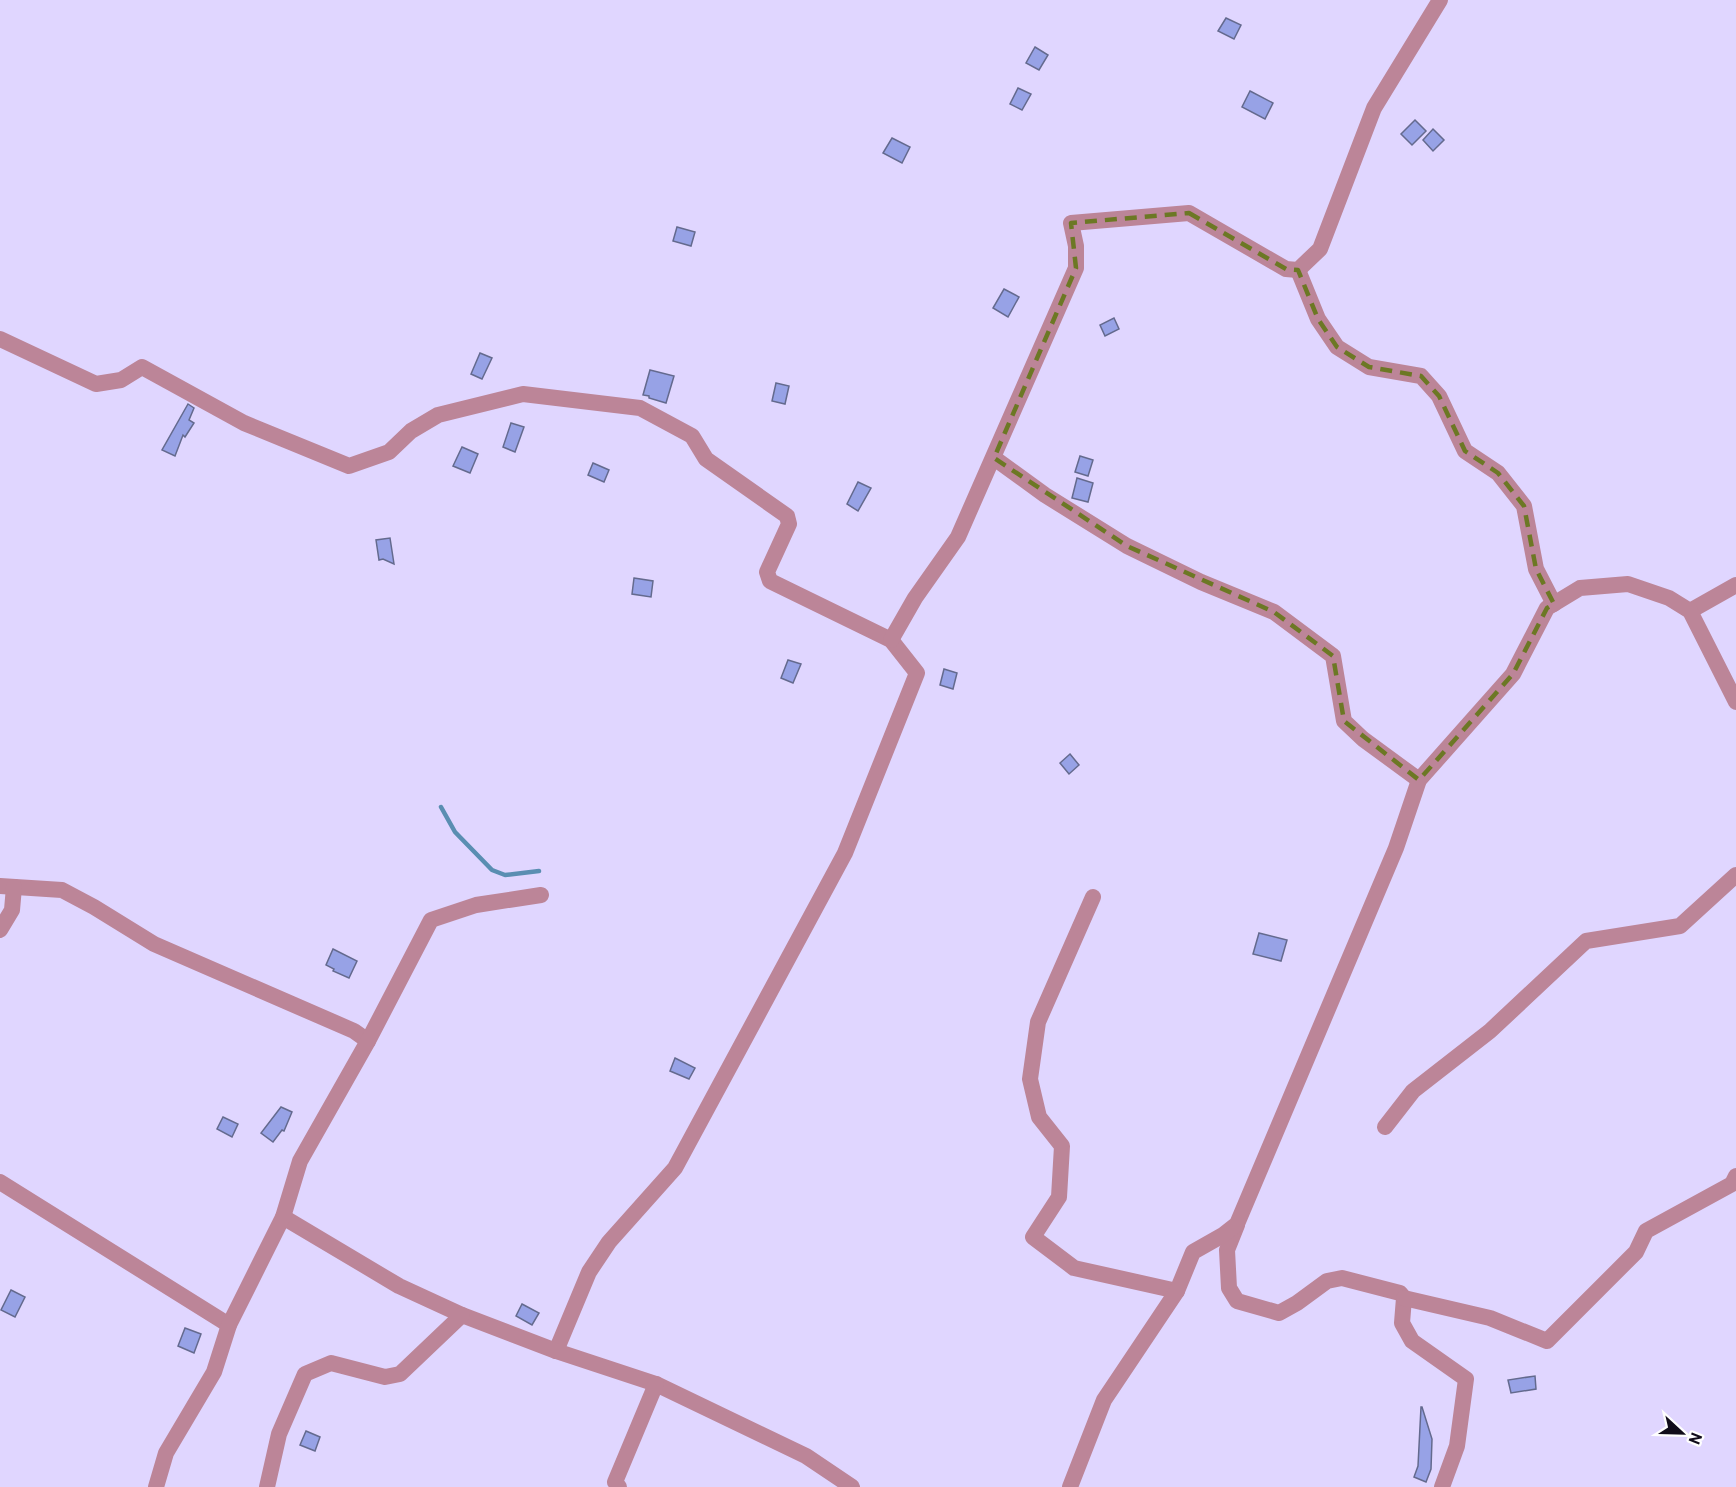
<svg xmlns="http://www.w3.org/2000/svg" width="1736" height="1487" font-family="Barlow,sans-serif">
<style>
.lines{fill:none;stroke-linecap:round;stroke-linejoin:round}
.stream{stroke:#5a8eb2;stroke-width:4.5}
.building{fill:#97a2e6;stroke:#646a8e;stroke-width:1.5}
.minor{stroke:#bc8598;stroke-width:16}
.marked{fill:none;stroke:#6c7824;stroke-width:4.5;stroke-dasharray:12 8;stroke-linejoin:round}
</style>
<rect width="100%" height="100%" fill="#e0d6ff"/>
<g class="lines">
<path class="stream" d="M441,807L455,832L492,870L505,875L539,871"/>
</g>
<g class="building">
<path d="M1226,18L1241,25L1234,39L1218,31Z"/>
<path d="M1035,47L1048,55L1039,70L1026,63Z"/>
<path d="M1018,88L1031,94L1022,110L1010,104Z"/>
<path d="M1250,91L1273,103L1265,119L1242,107Z"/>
<path d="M1415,120L1426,131L1412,145L1401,134Z"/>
<path d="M1433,129L1444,140L1433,151L1423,140Z"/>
<path d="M892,138L910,147L902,163L883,153Z"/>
<path d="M677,227L695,232L691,246L673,241Z"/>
<path d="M1004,289L1019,297L1008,317L993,308Z"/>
<path d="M1114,318L1119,329L1105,336L1100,325Z"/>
<path d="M480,353L492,358L482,379L471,374Z"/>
<path d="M650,370L674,376L666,403L649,398V396L643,395Z"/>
<path d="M776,383L789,386L785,404L772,401Z"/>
<path d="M188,404L194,408L189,420L194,423L185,437L183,435L175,456L162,450Z"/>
<path d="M511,423L524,427L515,452L503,447Z"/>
<path d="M462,447L478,454L470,473L453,466Z"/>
<path d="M1080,456L1093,460L1088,476L1075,472Z"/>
<path d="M593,463L609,470L604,482L588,475Z"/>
<path d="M1077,478L1093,483L1088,502L1072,498Z"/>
<path d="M858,482L871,488L858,511L847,504Z"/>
<path d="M390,538L394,564L383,559L379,560L376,540Z"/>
<path d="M634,578L653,581L651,597L632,594Z"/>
<path d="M788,660L801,664L793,683L781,678Z"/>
<path d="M944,669L957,673L953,689L940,685Z"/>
<path d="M1070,754L1079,765L1069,774L1060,763Z"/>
<path d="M1259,933L1287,940L1281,961L1253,954Z"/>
<path d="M333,949L357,961L349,978L333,971L334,969L326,965Z"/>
<path d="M675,1058L695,1068L689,1079L670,1071Z"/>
<path d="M281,1107L292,1112L284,1131L282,1130L273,1142L261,1133Z"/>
<path d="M223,1117L238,1124L232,1137L217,1129Z"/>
<path d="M11,1290L25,1297L15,1317L1,1310Z"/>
<path d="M522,1304L539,1313L532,1325L516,1316Z"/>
<path d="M185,1328L201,1334L194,1353L178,1346Z"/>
<path d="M1535,1376L1536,1389L1511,1393L1508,1380Z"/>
<path d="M1421,1407H1422L1432,1439L1431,1469L1426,1482L1414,1477L1418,1466Z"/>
<path d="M306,1431L320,1437L315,1451L300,1445Z"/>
</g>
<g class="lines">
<g class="minor">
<path d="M1298,270L1318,319L1337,347L1369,367L1421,376L1439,396L1465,451L1498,473L1524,506L1536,569L1554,604"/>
<path d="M0,339L96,384L121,380L142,367L244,423L349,466L389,452L411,431L438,415L523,394L640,408L692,436L706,459L787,516L789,524L767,572L770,581L891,640L917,673L845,853L675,1168L609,1242L589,1272L556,1351"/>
<path d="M994,458L1045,495L1127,546L1201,582L1274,612L1333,656L1344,721L1363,739L1419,780"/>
<path d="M1690,611L1736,585"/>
<path d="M891,640L915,598L958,537L1076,268V246L1071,223L1189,213L1286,269L1298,270L1320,249L1374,108L1440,0"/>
<path d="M0,886L62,890L94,907L154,944L354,1031L368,1041"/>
<path d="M1093,897L1038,1022L1030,1079L1039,1117L1062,1146L1059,1197L1033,1237L1074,1268L1177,1291"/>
<path d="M0,930L12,910L14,887"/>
<path d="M1385,1127L1413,1091L1490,1031L1586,941L1680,926L1736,875"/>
<path d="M0,1182L229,1325"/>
<path d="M283,1217L399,1286L462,1315L556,1351L656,1384L806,1456L852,1487"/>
<path d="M1237,1225L1227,1250L1229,1288L1237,1301L1279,1313L1297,1303L1327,1281L1342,1278L1400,1293L1404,1298L1402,1323L1412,1341L1466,1379L1457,1446L1442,1487"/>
<path d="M1404,1298L1490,1318L1547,1341L1636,1252L1646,1231L1732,1184L1736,1176"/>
<path d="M156,1487L166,1453L214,1372L229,1325L283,1217L300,1161L368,1041L431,920L476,905L541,895"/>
<path d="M267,1487L279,1434L305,1374L331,1363L385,1377L400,1374L462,1315"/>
<path d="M619,1487L615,1482L656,1384"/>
<path d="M1070,1487L1104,1400L1177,1291L1193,1252L1223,1235L1237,1224L1396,848L1419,780L1513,674L1547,608L1580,588L1628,584L1669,598L1690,611L1736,702"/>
</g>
</g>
<path class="marked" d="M1189,213L1286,269L1298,270L1318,319L1337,347L1369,367L1421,376L1439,396L1465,451L1498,473L1524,506L1536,569L1554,604L1547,608L1513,674L1419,780L1344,721L1333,656L1274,612L1127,546L994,458L1076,268L1071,223Z"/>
<g transform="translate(1682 1433) rotate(112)" stroke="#fefefe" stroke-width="4.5" paint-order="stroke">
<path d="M0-4.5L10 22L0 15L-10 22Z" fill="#100c1a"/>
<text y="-9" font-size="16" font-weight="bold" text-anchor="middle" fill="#100c1a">N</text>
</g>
</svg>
